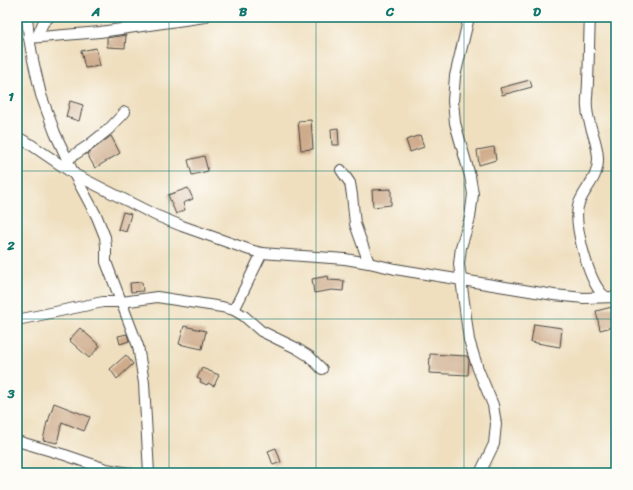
<svg xmlns="http://www.w3.org/2000/svg" width="633" height="490" font-family="Sriracha,sans-serif">
<style>
.building{fill:#ceab8b}
.lines{fill:none;stroke-linecap:round;stroke-linejoin:round}
.minor-casing{stroke:#484641;stroke-width:12}
.minor{stroke:#fff;stroke-width:10}
.grid{fill:none;stroke:#0f766e;stroke-width:1;stroke-opacity:0.55}
.neatline{fill:none;stroke:#0f766e;stroke-width:1.5}
.grid-label{font-size:13px;text-anchor:middle;font-weight:bold;fill:#0f766e}
</style>
<rect width="100%" height="100%" fill="#fdfcf7"/>
<filter id="ink" filterUnits="userSpaceOnUse"><feTurbulence type="fractalNoise" baseFrequency=".025" numOctaves="2"/><feDisplacementMap in="SourceGraphic" scale="8" xChannelSelector="R" yChannelSelector="G"/><feConvolveMatrix kernelMatrix="1 2 1 2 8 2 1 2 1" color-interpolation-filters="sRGB"/></filter>
<filter id="wash" filterUnits="userSpaceOnUse"><feTurbulence type="fractalNoise" baseFrequency=".012" numOctaves="4" result="noise"/><feDisplacementMap in="SourceGraphic" scale="16" xChannelSelector="R" yChannelSelector="G"/><feGaussianBlur stdDeviation="0.9" result="paint"/><feColorMatrix in="noise" values="0 0 0 0 0 0 0 0 0 0 0 0 0 0 0 0 0 1.4 0 .05"/><feComposite in="paint" operator="in"/></filter>
<g filter="url(#wash)">
<rect width="100%" height="100%" fill="#efdfbf"/>
<g id="blocks">
<g class="building">
<path d="M126,35L125,48L107,47V38Z"/>
<path d="M96,48L100,66L85,68L81,51Z"/>
<path d="M530,80L532,87L502,95L500,88Z"/>
<path d="M70,101L83,105L79,121L66,117Z"/>
<path d="M311,120L313,149L301,150L298,121Z"/>
<path d="M338,128L339,145H332L331,129Z"/>
<path d="M420,135L424,147L410,152L406,140Z"/>
<path d="M111,136L120,153L95,168L87,154Z"/>
<path d="M494,147L496,160L479,165L477,150Z"/>
<path d="M204,156L208,171L192,175L188,160Z"/>
<path d="M188,188L193,199L183,203L185,210L176,214L168,195Z"/>
<path d="M391,189V205L373,207L372,190Z"/>
<path d="M123,212L131,214L126,232L118,229Z"/>
<path d="M328,276L329,280L344,281L343,291L332,290L314,293L312,279Z"/>
<path d="M142,282L143,291L131,292L130,283Z"/>
<path d="M616,306V326L600,330L596,311Z"/>
<path d="M534,324L562,328L560,347L531,342Z"/>
<path d="M184,326L206,331L202,349L179,344Z"/>
<path d="M80,328L100,346L89,358L69,340Z"/>
<path d="M127,334L129,341L120,344L118,336Z"/>
<path d="M430,354L467,356L469,360L468,375L429,373Z"/>
<path d="M126,355L133,364L117,379L110,369Z"/>
<path d="M202,368L219,375L214,386L208,383L207,385L200,382L201,380L197,378Z"/>
<path d="M54,403L90,417L84,431L62,422L57,443L43,440L47,422H48Z"/>
<path d="M276,448L281,462L273,465L268,451Z"/>
</g>
</g>
</g>
<g filter="url(#ink)">
<use href="#blocks" fill-opacity="0" stroke="#484641" stroke-width="1"/>
<g class="lines">
<g class="minor-casing">
<g id="minor">
<path d="M27,17L29,38L33,60L41,95L55,133L74,174L97,217L105,237L106,247V262L138,346L144,383L149,473"/>
<path d="M469,17L455,76L453,101L455,123L470,176L473,194L470,218L461,247L459,264L461,279L469,340L478,369L493,405L496,424L494,444L480,473"/>
<path d="M590,17C589,38 589,60 588,81C588,90 586,100 587,108C588,126 598,141 598,159C598,179 586,186 579,203C572,221 588,275 599,290C601,293 603,295 606,297"/>
<path d="M37,37L43,23L49,17"/>
<path d="M29,38L100,32L205,17"/>
<path d="M17,137L30,144L74,174L155,215L182,226L250,250L262,253L275,254L345,259L369,263L395,269L554,295L584,298L616,297"/>
<path d="M68,159L89,145L109,129L125,112"/>
<path d="M341,170L350,183L352,195L355,224L369,263"/>
<path d="M234,310L262,253"/>
<path d="M17,320L103,302H122L157,297L222,307L234,310L244,316L261,331L296,348L309,356L322,369"/>
<path d="M17,441L65,455L106,469L129,473"/>
</g>
</g>
<use href="#minor" class="minor"/>
</g>
</g>
<path class="grid" d="M169,17V473M316,17V473M464,17V473M17,171H616M17,319H616"/>
<rect width="633" height="490" fill="none" stroke="#fdfcf7" stroke-width="44"/>
<rect x="22" y="22" width="589" height="446" class="neatline"/>
<g class="grid-label">
<text x="96" y="16">A</text>
<text x="243" y="16">B</text>
<text x="390" y="16">C</text>
<text x="537" y="16">D</text>
<text x="11" y="101">1</text>
<text x="11" y="250">2</text>
<text x="11" y="398">3</text>
</g>
</svg>
